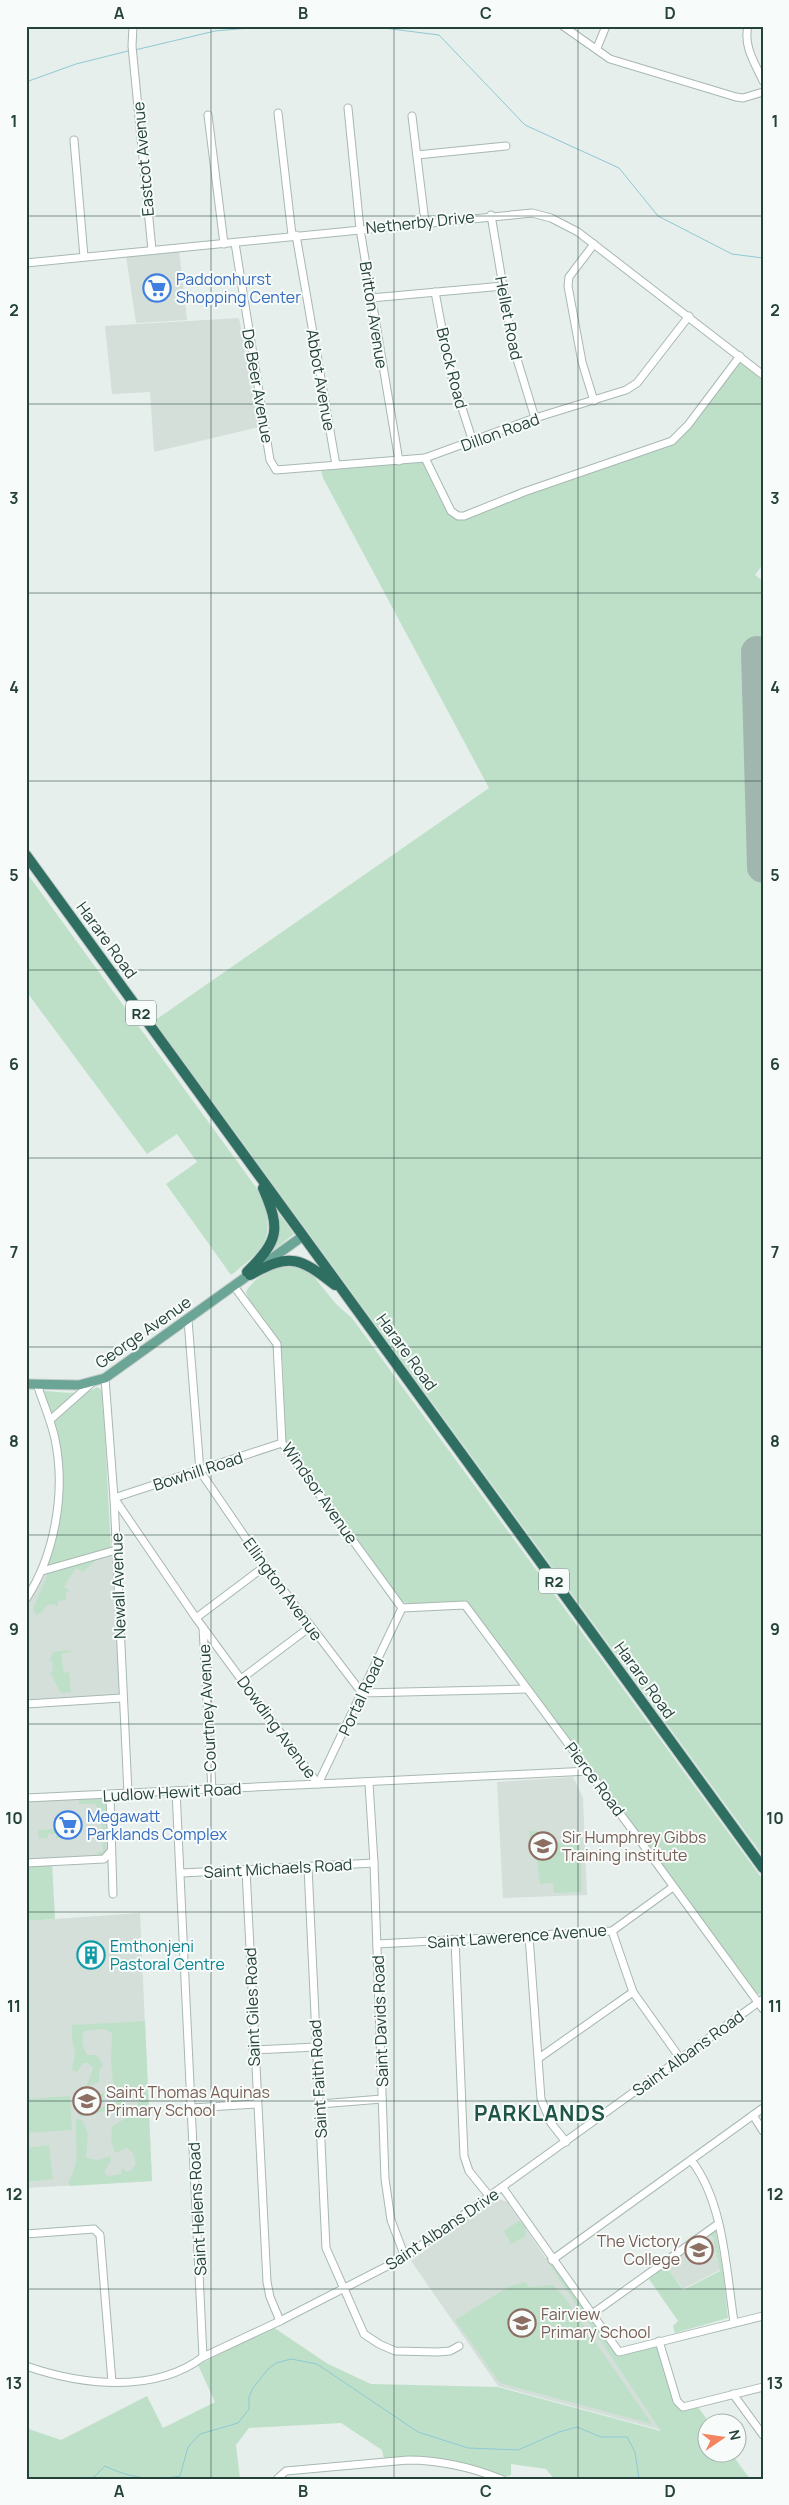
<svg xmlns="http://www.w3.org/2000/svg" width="789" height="2505" font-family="Manrope,sans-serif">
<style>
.built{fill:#d4dfda}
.green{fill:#bfe0c8}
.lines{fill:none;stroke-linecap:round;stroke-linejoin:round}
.stream{stroke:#8ec9d4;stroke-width:1}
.runway{stroke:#a2b6b0;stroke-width:32}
.minor-casing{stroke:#a8b8b2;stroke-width:9}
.major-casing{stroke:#c2cac8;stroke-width:11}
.highway-casing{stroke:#c2cac8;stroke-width:12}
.minor{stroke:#fff;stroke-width:7}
.major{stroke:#6aa596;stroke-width:9}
.highway{stroke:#2f6f62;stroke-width:10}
.grid{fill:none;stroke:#24423a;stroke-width:1;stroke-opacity:0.55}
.labels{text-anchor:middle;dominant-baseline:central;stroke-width:4;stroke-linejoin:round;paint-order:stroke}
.shield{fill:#f7fbf9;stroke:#637a73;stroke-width:1}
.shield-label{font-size:15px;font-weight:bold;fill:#24423a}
.street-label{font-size:16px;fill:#24423a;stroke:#f7fbf9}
.shop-label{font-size:16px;fill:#366cbe;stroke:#f7fbf9;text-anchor:start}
.education-label{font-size:16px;fill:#785e54;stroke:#f7fbf9;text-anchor:start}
.culture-label{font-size:16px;fill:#0d838f;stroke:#f7fbf9;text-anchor:start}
.district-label{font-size:21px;font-weight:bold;letter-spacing:1px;fill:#1f5548;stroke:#f7fbf9}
.neatline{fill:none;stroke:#24423a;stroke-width:2}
.grid-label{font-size:16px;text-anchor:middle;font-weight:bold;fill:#24423a}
</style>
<rect width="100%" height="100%" fill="#e6efeb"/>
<g class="built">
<path d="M179,250L187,320L136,323L126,256Z"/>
<path d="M239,318L259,427L154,452L150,392L112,394L105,326Z"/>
<path d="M116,1551L121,1697L26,1703V1601L42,1571Z"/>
<path d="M573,1777L583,1798L587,1895L503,1898L497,1782Z"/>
<path d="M108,1796L110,1851L106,1857L26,1861V1799Z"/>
<path d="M140,1913L152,2181L26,2188V1921Z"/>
<path d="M496,2198L508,2202L661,2430L498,2386L411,2261Z"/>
<path d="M704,2235L713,2237L720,2270L683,2289L664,2264Z"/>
</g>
<g class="green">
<path d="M743,362L763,379V564L755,575L763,581V1856L154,1021L489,788L323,478L321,470L421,460L424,462L451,515L460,520L524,494L667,445L739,363Z"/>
<path d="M26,872L261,1194C277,1237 264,1250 231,1275L166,1184L197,1162L177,1134L147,1154L26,991Z"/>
<path d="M271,1203L294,1234L270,1253Z"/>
<path d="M289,1265L310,1272L336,1304L352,1318L763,1880V1995L753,1993L557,1722L467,1604L414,1605L403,1602L376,1569L285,1442L283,1435C283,1413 286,1364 279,1345C271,1326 252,1313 246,1292C255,1276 272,1268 289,1265Z"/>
<path d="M97,1387L102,1390L103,1399L111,1550L44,1569L55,1531L58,1459L42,1391C58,1391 85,1397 97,1387Z"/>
<path d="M99,1558L83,1572L76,1568L64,1587L70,1591L66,1592V1600L58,1601V1606L50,1604L44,1608L43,1612L36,1615L33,1609L48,1573Z"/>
<path d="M71,1650V1652L61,1654L64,1673L69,1672L71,1692L61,1693L50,1672L53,1671L52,1661H49L53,1652Z"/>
<path d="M102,1797L105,1803L106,1851L103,1856L98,1857V1852L103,1851L101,1810L94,1804H79V1798Z"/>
<path d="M70,1828L71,1831H75V1837L56,1838V1834H48V1838L39,1839L38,1830Z"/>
<path d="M529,1831H537L539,1844L580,1841L582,1892L554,1893L553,1883L540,1884L536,1854L532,1853Z"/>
<path d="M52,1863L55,1919L26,1921V1865Z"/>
<path d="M145,2021L152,2181L70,2186L68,2182C82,2161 74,2142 76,2119L82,2120L88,2134L86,2158L98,2160L110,2156L111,2160L104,2172L108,2176L121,2174L122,2168L127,2172L132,2170L136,2164L133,2153L127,2148L115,2153L111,2140L112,2127L136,2111L139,2100L132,2096L116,2108L81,2117L78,2113L82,2111L111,2105L117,2102L118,2098L112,2096L79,2099L81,2096L84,2095L109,2093L113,2083L111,2060L112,2033L104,2029L84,2031C81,2037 83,2049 87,2055H97L103,2064L99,2072V2082L86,2087L93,2068L88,2063H83L77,2072L72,2070L75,2053L72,2039V2025Z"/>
<path d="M70,2096L72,2130L26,2133V2099Z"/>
<path d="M49,2145L53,2179L26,2182V2148Z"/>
<path d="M519,2221L526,2226L525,2237L511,2244L504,2231Z"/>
<path d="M712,2230L716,2232L723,2272L728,2318L675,2333L673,2326L678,2321L649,2279L666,2266L683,2290L720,2271L713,2237L709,2236V2231Z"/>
<path d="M545,2258H548L618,2354L655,2345L657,2346L678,2408L682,2410L698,2407L709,2422H706V2452L731,2453L750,2479H554L546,2469L511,2464V2475L505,2477L472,2468L416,2457L384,2459L382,2450L341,2423L249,2428L236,2445L240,2479H26V2428L61,2440L147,2396L163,2428L215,2402L198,2365L273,2327L328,2364L371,2384L498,2387L661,2431Z"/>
<path d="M526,2282L528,2287L553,2285L565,2298L652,2424L500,2383L455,2320L510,2286Z"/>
</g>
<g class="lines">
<g class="stream">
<path d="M368,26L439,35L525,125L619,168L658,216L732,254L763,258"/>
<path d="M135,50L215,31L273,26"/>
<path d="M26,82L76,64L128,51"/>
<path d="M92,2479L105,2466C130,2478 152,2481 180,2476L188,2447L200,2434L238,2423L249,2409V2397L253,2388L268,2369L276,2363L291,2359L317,2364L418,2432L468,2448L518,2450L559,2432L577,2427L601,2437H627L635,2452L639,2479"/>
</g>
<path class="runway" d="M757,652L763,867"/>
<g class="minor-casing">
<g id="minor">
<path d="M133,26L132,46L152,250"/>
<path d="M563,26L610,59L736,97L743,98L763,92"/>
<path d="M748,26C743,46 755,63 763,81"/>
<path d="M597,48L606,26"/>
<path d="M348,108L360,229L399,461"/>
<path d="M278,113L292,235"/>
<path d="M208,115L224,244"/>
<path d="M412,116L425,222"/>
<path d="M74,140L84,257"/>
<path d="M417,155L506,146"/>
<path d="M491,215L513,346L535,418"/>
<path d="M296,235L336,465"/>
<path d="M235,243L270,460L276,470L425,458L535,418L626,390L637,383L689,316"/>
<path d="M594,244L569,277L568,286L582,362L594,401"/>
<path d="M26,263L532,213L551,218L578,232L763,375"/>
<path d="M435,292L450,371L473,442"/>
<path d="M371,298L503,286"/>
<path d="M425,458L451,511L458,516H464L524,492L672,441L688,425L740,356"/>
<path d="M233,1285L277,1344L282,1443L402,1608L465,1605L636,1835L763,2009"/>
<path d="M188,1320L200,1471L265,1566L362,1693L527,1689"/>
<path d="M105,1378L114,1498L128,1793"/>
<path d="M50,1420L93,1382"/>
<path d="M282,1443L114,1498L196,1618L318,1784L589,1771"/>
<path d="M42,1571L116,1550"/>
<path d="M26,1599C55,1555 66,1492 55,1439C51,1420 43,1403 37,1384"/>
<path d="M196,1618L265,1566"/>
<path d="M203,1628L212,1790"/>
<path d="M241,1679L310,1627"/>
<path d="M26,1704L122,1698"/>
<path d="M369,1783L374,1863L385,2179L391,2220L405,2257"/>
<path d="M176,1791L203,2357"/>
<path d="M110,1795L113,1894"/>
<path d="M26,1798L318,1784L402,1608"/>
<path d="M26,1863L104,1859L111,1851"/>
<path d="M308,1867L326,2248L364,2334L379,2344L395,2351L438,2352L450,2351L459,2346"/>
<path d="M246,1870L267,2282L270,2297L280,2321"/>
<path d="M182,1873L374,1863"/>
<path d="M612,1931L633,1992L680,2058"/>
<path d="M529,1936L541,2099L551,2123L566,2142"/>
<path d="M455,1940L464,2156L469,2171L490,2197"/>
<path d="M377,1944L612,1931L673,1887"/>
<path d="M253,2050L316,2047"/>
<path d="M539,2058L633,1992"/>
<path d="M320,2104L382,2099"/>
<path d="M192,2108L256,2104"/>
<path d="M753,2115L763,2131"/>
<path d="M691,2160C724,2202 726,2270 734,2322"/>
<path d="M503,2188L619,2352L763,2316"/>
<path d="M26,2234L94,2229L100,2235L112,2382"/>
<path d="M552,2260L763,2108"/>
<path d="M592,2314L718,2224"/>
<path d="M659,2341L677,2401L683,2407L763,2387"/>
<path d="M26,2366C81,2385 154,2394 203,2357L280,2321L405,2257L763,1999"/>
<path d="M733,2394L763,2435"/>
<path d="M277,2479L286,2471L408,2460C439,2460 473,2468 501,2479"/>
</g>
</g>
<g class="major-casing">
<path id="major" d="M26,1384L79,1385L105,1378L303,1236"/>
</g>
<g class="highway-casing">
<g id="highway">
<path d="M26,855L763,1868"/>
<path d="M247,1272C279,1240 281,1230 263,1188"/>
<path d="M250,1275C291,1252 300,1258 335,1285"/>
</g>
</g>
<use href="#minor" class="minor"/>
<use href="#major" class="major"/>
<use href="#highway" class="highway"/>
</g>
<path class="grid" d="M211,26V2479M394,26V2479M578,26V2479M26,216H763M26,404H763M26,593H763M26,781H763M26,970H763M26,1158H763M26,1347H763M26,1535H763M26,1724H763M26,1912H763M26,2101H763M26,2289H763"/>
<defs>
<g id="supermarket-ring" transform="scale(1.4375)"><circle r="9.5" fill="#f7fbf9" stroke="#3f7fe0" stroke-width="1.5"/><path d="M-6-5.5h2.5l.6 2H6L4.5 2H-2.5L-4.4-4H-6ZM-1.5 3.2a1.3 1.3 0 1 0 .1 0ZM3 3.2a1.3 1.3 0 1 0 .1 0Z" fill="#3f7fe0"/></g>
<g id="school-ring" transform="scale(1.4375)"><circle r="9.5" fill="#f7fbf9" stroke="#8d6e63" stroke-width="1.5"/><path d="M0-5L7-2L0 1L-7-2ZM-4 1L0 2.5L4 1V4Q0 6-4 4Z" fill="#8d6e63"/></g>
<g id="building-ring" transform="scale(1.4375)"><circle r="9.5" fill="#f7fbf9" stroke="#0f9aa8" stroke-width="1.5"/><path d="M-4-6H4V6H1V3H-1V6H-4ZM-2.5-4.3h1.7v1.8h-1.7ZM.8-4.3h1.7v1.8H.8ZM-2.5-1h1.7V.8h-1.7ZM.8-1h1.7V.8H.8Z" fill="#0f9aa8"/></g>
<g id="university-ring" transform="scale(1.4375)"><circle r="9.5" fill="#f7fbf9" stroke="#8d6e63" stroke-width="1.5"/><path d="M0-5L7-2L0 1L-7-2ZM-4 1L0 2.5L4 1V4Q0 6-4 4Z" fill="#8d6e63"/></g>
</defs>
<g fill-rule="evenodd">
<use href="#supermarket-ring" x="157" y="288"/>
<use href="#supermarket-ring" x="68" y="1825"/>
<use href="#school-ring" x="543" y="1846"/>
<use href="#building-ring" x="91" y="1955"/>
<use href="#school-ring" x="87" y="2101"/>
<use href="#university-ring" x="699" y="2250"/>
<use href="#school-ring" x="522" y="2323"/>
</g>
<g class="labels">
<g class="shield">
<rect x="126" y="1000.5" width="30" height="25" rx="4"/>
<rect x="539" y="1568.5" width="30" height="25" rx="4"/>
</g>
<g class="shield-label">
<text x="141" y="1013">R2</text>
<text x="554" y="1581">R2</text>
</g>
<g class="street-label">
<text transform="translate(143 159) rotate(-95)">Eastcot Avenue</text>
<text transform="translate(420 222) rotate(-6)">Netherby Drive</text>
<text transform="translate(374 315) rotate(81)">Britton Avenue</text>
<text transform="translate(509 318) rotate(79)">Hellet Road</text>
<text transform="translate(452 368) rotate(76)">Brock Road</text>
<text transform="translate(321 380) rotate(80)">Abbot Avenue</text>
<text transform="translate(258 386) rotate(80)">De Beer Avenue</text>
<text transform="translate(500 432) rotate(-20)">Dillon Road</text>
<text transform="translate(107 940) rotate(54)">Harare Road</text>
<text transform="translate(143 1332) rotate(-35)">George Avenue</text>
<text transform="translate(407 1352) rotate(54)">Harare Road</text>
<text transform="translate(198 1471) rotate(-18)">Bowhill Road</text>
<text transform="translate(320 1493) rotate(55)">Windsor Avenue</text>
<text transform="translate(118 1586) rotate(-92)">Newall Avenue</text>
<text transform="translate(283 1589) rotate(54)">Ellington Avenue</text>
<text transform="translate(645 1680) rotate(54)">Harare Road</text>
<text transform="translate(361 1696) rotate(-65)">Portal Road</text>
<text transform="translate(207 1708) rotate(-93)">Courtney Avenue</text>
<text transform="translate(277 1727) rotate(54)">Dowding Avenue</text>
<text transform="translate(595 1779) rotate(53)">Pierce Road</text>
<text transform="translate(172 1792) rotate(-3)">Ludlow Hewit Road</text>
<text transform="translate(278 1868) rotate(-3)">Saint Michaels Road</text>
<text transform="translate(517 1936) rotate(-4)">Saint Lawerence Avenue</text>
<text transform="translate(252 2007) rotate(-92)">Saint Giles Road</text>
<text transform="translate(380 2021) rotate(-92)">Saint Davids Road</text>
<text transform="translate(688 2053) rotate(-36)">Saint Albans Road</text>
<text transform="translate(318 2079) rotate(-93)">Saint Faith Road</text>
<text transform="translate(197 2209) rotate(-93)">Saint Helens Road</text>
<text transform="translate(442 2229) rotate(-34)">Saint Albans Drive</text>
</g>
<g class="shop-label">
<text x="176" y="279">Paddonhurst<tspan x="176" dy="18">Shopping Center</tspan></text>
<text x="87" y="1816">Megawatt<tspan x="87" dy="18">Parklands Complex</tspan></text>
</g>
<g class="education-label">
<text x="562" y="1837">Sir Humphrey Gibbs<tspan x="562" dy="18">Training institute</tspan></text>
<text x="106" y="2092">Saint Thomas Aquinas<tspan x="106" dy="18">Primary School</tspan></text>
<text x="680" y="2241" text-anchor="end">The Victory<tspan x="680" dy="18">College</tspan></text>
<text x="541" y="2314">Fairview<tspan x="541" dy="18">Primary School</tspan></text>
</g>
<g class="culture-label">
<text x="110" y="1946">Emthonjeni<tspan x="110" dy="18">Pastoral Centre</tspan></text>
</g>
<g class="district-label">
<text x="540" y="2113">PARKLANDS</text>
</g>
</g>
<rect width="789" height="2505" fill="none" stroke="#f7fbf9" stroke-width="55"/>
<g transform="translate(722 2438) rotate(77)"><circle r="24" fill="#f7fbf9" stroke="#a3b1ad"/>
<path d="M0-4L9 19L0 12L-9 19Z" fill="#f4845f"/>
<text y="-8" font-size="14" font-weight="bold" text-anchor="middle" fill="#24423a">N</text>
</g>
<rect x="28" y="28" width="734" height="2450" class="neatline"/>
<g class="grid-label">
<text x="119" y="19">A</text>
<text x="303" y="19">B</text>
<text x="486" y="19">C</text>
<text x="670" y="19">D</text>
<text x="14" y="127">1</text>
<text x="775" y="127">1</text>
<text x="14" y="316">2</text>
<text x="775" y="316">2</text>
<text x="14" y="504">3</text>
<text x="775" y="504">3</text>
<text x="14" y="693">4</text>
<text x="775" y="693">4</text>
<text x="14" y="881">5</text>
<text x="775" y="881">5</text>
<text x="14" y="1070">6</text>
<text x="775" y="1070">6</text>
<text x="14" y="1258">7</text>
<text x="775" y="1258">7</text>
<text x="14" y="1447">8</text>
<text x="775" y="1447">8</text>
<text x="14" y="1635">9</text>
<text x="775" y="1635">9</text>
<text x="14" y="1824">10</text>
<text x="775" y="1824">10</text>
<text x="14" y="2012">11</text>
<text x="775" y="2012">11</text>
<text x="14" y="2200">12</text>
<text x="775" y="2200">12</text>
<text x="14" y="2389">13</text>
<text x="775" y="2389">13</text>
<text x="119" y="2497">A</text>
<text x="303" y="2497">B</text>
<text x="486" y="2497">C</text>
<text x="670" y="2497">D</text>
</g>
</svg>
